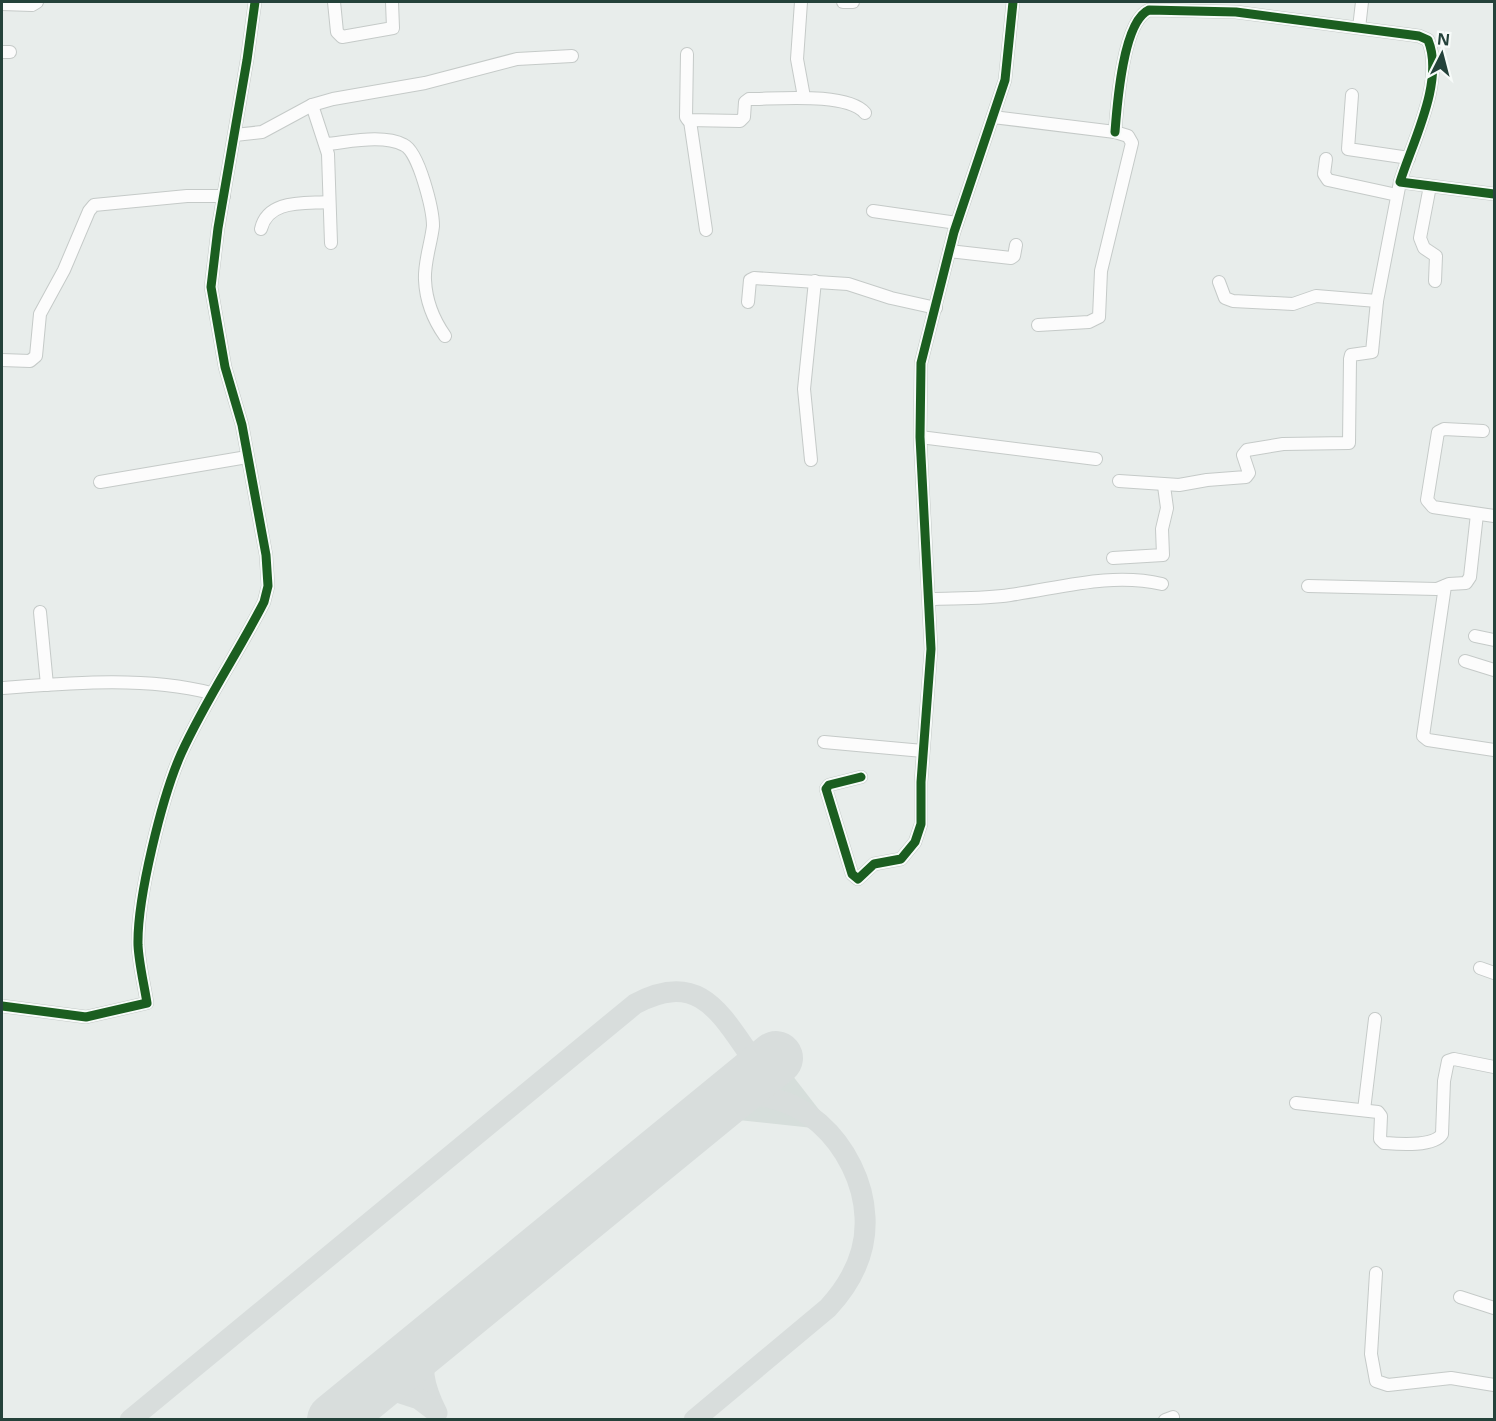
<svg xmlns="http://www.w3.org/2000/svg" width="1496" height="1421" font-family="'Noto Sans',sans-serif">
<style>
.built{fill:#d6dedb}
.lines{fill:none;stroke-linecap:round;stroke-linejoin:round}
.taxiway{stroke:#d8dddc;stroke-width:21}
.runway{stroke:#d8dddc;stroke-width:54}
.minor-casing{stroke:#c5cac8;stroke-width:14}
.minor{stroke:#fcfcfc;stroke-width:12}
.cycleway-casing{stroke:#f7fbf9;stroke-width:13}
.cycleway{stroke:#1b5e20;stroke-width:9}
</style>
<rect width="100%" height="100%" fill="#e8edeb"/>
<path class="built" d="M789,1071L827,1120L813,1128L729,1119Z"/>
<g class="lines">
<g class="taxiway">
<path d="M431,1340C418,1366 424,1387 437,1413"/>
<path d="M376,1385L419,1399L435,1411"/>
<path d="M130,1420L635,1004C704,967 723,1020 760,1069"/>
<path d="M694,1420L828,1308C852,1282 867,1253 865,1217C862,1147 794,1076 722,1101"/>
</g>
<path class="runway" d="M334,1420L776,1058"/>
<g class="minor-casing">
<g id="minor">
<path d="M334,2L337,32L342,37L393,28L392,2"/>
<path d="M801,2L797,59L804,97"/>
<path d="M843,2H853"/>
<path d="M2,4L32,5L37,2"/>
<path d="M1359,28L1362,2"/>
<path d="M2,52H10"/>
<path d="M687,54L686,117L688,120L740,121L744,117L745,102L749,99C776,99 847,92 865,113"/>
<path d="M1352,95L1348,149L1409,158"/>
<path d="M312,105L328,154L331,243"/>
<path d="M993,117L1115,132L1128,136L1132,143L1101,271L1099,317L1089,322L1038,325"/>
<path d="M690,121L706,230"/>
<path d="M1115,132C1117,105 1123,21 1149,10L1236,12L1419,36L1428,40C1445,81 1412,143 1400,182L1494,194"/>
<path d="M235,135L262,132L312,105L333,99L425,83L517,59L572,56"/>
<path d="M326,144C349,142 383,134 404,145C419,152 433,210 433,226C431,244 424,262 425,280C426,302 433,319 445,336"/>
<path d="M1326,159L1324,174L1328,180L1397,195"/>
<path d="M1430,186L1420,238L1424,248L1436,256L1435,281"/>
<path d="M873,211L957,223"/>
<path d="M261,229C268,199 304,204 329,202"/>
<path d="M949,251L1011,258L1014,256L1016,245"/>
<path d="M1219,282L1225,298L1233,301L1293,304L1316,296L1377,301"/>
<path d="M748,302L750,280L754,278L848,284L891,298L936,308"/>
<path d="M2,360L30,361L36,356L40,314L64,270L89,211L94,205L187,196H224"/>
<path d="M1483,431L1444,429L1438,432L1427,500L1433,507L1494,516"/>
<path d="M920,437L1096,459"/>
<path d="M811,460L804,389L815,281"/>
<path d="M1119,481L1179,485L1207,480L1246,477L1249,473L1243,455L1247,450L1283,444L1349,443L1350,359L1351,355L1372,352L1377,301L1400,182"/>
<path d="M100,482L247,457"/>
<path d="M1113,558L1163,555L1162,529L1167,508L1164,486"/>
<path d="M1308,586L1437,589L1449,584L1466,583L1470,577L1477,514"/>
<path d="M1445,586L1423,736L1428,740L1494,750"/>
<path d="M930,599C957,598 984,599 1010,595C1060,588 1111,572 1162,584"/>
<path d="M40,612L47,685"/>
<path d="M1475,636L1494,640"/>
<path d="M1465,661L1494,670"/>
<path d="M2,688C69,683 145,676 211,693"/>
<path d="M824,742L923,751"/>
<path d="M861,777L829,785L826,789L852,874L858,879L874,864L901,859L915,842L921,824V782L931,649L920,437L921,363L954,232L1005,80L1013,2"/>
<path d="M1480,968L1494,973"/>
<path d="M2,1006L86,1017L147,1003C144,984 139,964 138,945C137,898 162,797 181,754C205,701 238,653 264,602L268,586L266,555L242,425L225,367L211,287L218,228L247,60L255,2"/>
<path d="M1296,1103L1378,1112L1381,1116L1380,1139L1384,1143C1398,1144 1434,1147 1442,1134L1444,1081L1448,1061L1454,1059L1494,1067"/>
<path d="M1364,1110L1375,1019"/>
<path d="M1376,1273L1371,1354L1376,1381L1388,1385L1451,1378L1494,1385"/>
<path d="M1460,1297L1494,1308"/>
<path d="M1165,1420L1173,1417"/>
</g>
</g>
<use href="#minor" class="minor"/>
<g class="cycleway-casing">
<g id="cycleway">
<path d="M1115,132C1117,105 1123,21 1149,10L1236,12L1419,36L1428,40C1445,81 1412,143 1400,182L1494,194"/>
<path d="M861,777L829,785L826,789L852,874L858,879L874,864L901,859L915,842L921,824V782L931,649L920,437L921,363L954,232L1005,80L1013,2"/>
<path d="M2,1006L86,1017L147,1003C144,984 139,964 138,945C137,898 162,797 181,754C205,701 238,653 264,602L268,586L266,555L242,425L225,367L211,287L218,228L247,60L255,2"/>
</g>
</g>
<use href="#cycleway" class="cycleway"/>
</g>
<rect width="1496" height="1421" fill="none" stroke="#24423a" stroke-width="6"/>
<g transform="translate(1442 54) rotate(6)" stroke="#f7fbf9" stroke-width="4.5" paint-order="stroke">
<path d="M0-4.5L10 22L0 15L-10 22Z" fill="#24423a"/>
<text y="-9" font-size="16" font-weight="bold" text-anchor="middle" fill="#24423a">N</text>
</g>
</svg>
